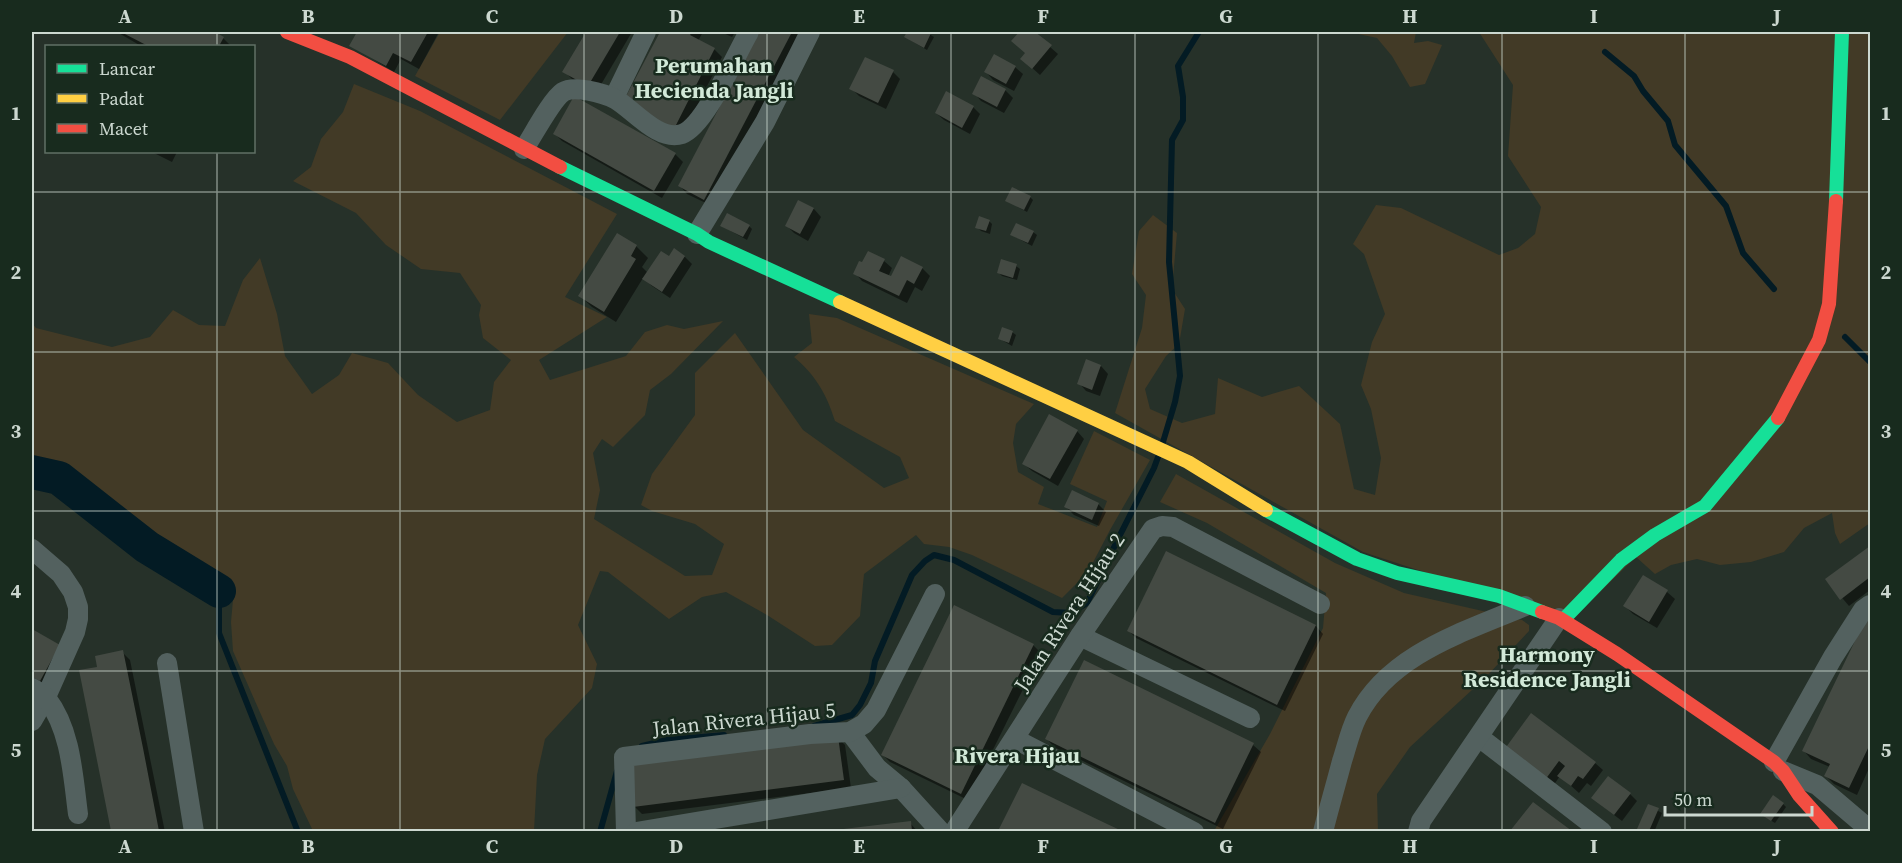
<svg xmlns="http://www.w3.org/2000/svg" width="1902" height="863" font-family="'Source Serif 4',serif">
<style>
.green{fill:#423a26}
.shadow{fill:#0007}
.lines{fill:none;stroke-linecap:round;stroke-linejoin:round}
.stream{stroke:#031b24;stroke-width:6}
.river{stroke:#031b24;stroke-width:34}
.building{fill:#444a43}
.street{stroke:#53615f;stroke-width:20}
.fast{stroke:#16e098;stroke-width:14}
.slow{stroke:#ffcf43;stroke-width:14}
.jam{stroke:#f24e42;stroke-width:14}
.grid{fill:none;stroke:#ccd8d0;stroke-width:1.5;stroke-opacity:0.55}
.labels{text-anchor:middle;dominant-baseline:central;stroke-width:5;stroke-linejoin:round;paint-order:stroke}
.street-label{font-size:21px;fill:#ccd8d0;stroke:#182b1e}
.neighbourhood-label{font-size:22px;font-weight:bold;fill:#d2e9d8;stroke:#182b1e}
.neatline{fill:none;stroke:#ccd8d0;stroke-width:2}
.grid-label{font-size:20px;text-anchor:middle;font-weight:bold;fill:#ccd8d0}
</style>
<rect width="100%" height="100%" fill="#263129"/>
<g class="green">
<path d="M440,32H568L500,120L415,76Z"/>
<path d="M1349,32H1416L1414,43L1428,41L1442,45L1425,84L1410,87L1392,56L1377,38Z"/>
<path d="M1479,32H1870V523L1840,544L1835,533L1832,513L1804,528L1784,552L1751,562L1720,565L1697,559L1671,565L1655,574L1636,557L1571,620L1363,552L1115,413L1142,328L1146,295L1132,274L1139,231L1153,215L1177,233L1172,289L1185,309L1179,344L1166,356L1145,389L1150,409L1182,423L1215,414L1218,378L1262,397L1299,386L1340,424L1354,489L1375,495L1381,458L1371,409L1361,385L1372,342L1385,314L1364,254L1353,244L1376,205L1401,208L1499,255L1518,248L1535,234L1541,207L1508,156L1513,85Z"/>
<path d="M354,84L420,111L617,214L565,297L607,317L539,360L550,380L626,356L645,332L667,325L684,329L723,321L671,374L650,390L645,415L613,447L602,439L593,453L600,490L594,519L685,576L712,575L724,544L695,524L652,511L641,505L652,474L695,415V373L735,333L803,430L884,488L909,478L900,457L835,421C826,393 816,376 794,357L812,343L809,314L837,318L1034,404L1016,424L1013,443L1018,472L1044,487L1038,504L1097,527L1107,501L1070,484L1094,431L1150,460L1110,530L1088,572L1062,598L972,555L949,547L924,544L916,535L864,574L860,616L832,645L815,646L767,615L726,592L702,597L669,619L608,572L600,571L578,625L597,664L592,688L545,739L537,775L534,831H313L293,789L287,766L274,744L233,651L231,622L233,600L227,584L207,570L179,561L116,509L94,487L62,470L32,462V323L36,328L112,347L150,337L173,310L199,325L225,326L243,280L260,258L277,314L285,356L312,394L339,375L352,353L388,363L418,395L457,422L490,410L494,382L511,360L483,338L479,315L481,305L460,273L421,269L386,245L356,213L293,181L311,167L321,139L343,112Z"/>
<path d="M1176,474L1335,563L1404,593L1522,620L1529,625V631L1485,678L1410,747L1377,794L1378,831H1214L1270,734L1323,628L1326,593L1207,523L1160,502Z"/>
</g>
<g class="shadow">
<path d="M117,32H211L223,38L231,46H141Z"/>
<path d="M359,32H439L419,69L401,59L394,72L351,45Z"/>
<path d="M587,32H632L596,93L572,79L564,71Z"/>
<path d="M661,32H703L698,41L715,50L722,57L682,135L624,102Z"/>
<path d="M721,32H735L732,37Z"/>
<path d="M761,32H804L712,206L687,194L680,186Z"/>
<path d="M909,32H926L934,37L927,50L910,40L906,36Z"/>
<path d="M1021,32H1033L1058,54L1040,75L1030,66L1027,53L1013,41Z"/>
<path d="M1015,67L1023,74L1014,91L993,80L986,72Z"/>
<path d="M893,72L900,79L886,109L859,96L851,88Z"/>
<path d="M1005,90L1013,98L1004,113L981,101L974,93Z"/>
<path d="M973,107L980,114L970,134L944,120L936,113Z"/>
<path d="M555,134L675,154L683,162L662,198L562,141Z"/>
<path d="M152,152H177L172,162Z"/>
<path d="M1030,197L1033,200L1027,212L1007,201Z"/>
<path d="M799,202L814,209L821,217L808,241L794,233L786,225Z"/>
<path d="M989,221L992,224L990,234L981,231L977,227Z"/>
<path d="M722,226H749L752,229L747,240Z"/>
<path d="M1033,232L1037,235L1032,246L1012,235Z"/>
<path d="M617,235L636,246L648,258L642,267L648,273L669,258L685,257L692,264L670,298L652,286L643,278L616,322L592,307L580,296Z"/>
<path d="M884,261L892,268L888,277L891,278L922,268L930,276L922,291L915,287L907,303L862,281L855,273Z"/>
<path d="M1016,266L1020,269L1017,280L1002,276L999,273Z"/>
<path d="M1012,332L1016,335L1012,346L1000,339Z"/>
<path d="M1101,366L1108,374L1100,396L1086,391L1079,383Z"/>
<path d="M1077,431L1084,439L1058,486L1032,471L1024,464Z"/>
<path d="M1098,504L1106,512L1099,526L1074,515L1066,507Z"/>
<path d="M1870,548V590L1849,606L1827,580Z"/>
<path d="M1166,553L1316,626L1323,634L1285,711L1136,638L1128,630Z"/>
<path d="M1644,577L1667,592L1675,599L1657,628L1633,614L1625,606Z"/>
<path d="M1867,620L1870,622V766L1857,795L1834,784L1826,776L1830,767L1811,759L1804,751Z"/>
<path d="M32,630L60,646L48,688L32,679Z"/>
<path d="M1033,645L1041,653L968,800L890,762L883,755Z"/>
<path d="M122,652L130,660L165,832H113L80,672L99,668Z"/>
<path d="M1085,662L1253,745L1261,752L1223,829L1054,747L1047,739Z"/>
<path d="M837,737L845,745L851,788L642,814L634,806Z"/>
<path d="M1513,757L1595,763L1603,770L1591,786L1587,783L1579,793L1560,776L1553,786Z"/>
<path d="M1023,785L1118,832H999Z"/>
<path d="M1630,794L1637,801L1622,821L1601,805Z"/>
<path d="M1533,804L1569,832H1513Z"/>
<path d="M1783,804L1786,807L1775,823L1765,817Z"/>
<path d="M1649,806L1662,813L1654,832H1642L1639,829Z"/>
<path d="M910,823L918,832H834Z"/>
</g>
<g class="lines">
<g class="stream">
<path d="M1605,52L1634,76L1643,91L1668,121L1675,145L1726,206L1743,253L1774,289"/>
<path d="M1845,337L1870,362"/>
<path d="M1163,442L1175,402L1180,376L1169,262L1172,140L1183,120V97L1178,66L1199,32"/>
<path d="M219,591V633L298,832"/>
<path d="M814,726L852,715L860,705L871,683L875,661L912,575L925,561L934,555L954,560L1053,612L1071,613L1087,603L1120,535L1154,468L1158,457"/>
<path d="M642,746L667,740L724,735"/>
<path d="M600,832L617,771"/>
</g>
<path class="river" d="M32,472L59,478L147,547L219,591"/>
</g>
<g class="building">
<path d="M121,32H215L224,37L219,46H148Z"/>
<path d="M357,32H428L411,62L393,53L386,66L349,46Z"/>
<path d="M586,32H620L588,86L562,72Z"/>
<path d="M660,32H692L690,35L715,48L674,129L623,102Z"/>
<path d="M759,32H792L704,200L678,186Z"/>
<path d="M907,32H929L931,33L924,48L904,37Z"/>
<path d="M1019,32H1035L1052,45L1032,69L1020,59L1025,53L1011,41Z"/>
<path d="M994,54L1016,66L1006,84L984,72Z"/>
<path d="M865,57L894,70L878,103L849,89Z"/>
<path d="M981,76L1006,89L997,107L972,94Z"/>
<path d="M946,91L974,106L962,128L935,113Z"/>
<path d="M574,96L676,153L654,191L553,134Z"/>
<path d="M1012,187L1031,196L1024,210L1005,201Z"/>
<path d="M798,200L814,208L800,234L785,226Z"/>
<path d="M727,213L750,225L743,237L720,226Z"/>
<path d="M979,216L990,220L986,231L975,228Z"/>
<path d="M1016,223L1034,231L1028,243L1010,235Z"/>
<path d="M617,233L637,245L631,256L636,259L604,312L578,296Z"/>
<path d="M674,248L685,256L662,292L642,279L661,251L669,256Z"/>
<path d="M868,251L885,259L879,271L891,276L901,256L923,267L914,284L907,280L899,296L853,274L859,261L862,262Z"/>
<path d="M1001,259L1017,264L1013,278L997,273Z"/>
<path d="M1002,327L1013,331L1009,343L998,339Z"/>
<path d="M1086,359L1101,365L1092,390L1077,384Z"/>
<path d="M1049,414L1078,430L1050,479L1022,464Z"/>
<path d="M1072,490L1099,503L1092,520L1064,507Z"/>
<path d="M1870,546V577L1840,600L1825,579Z"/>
<path d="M1166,551L1316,625L1277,705L1127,631Z"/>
<path d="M1643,575L1668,590L1649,622L1623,606Z"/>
<path d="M954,605L1034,644L961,794L881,755Z"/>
<path d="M1866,618L1870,620V744L1849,788L1824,776L1830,764L1802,751Z"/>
<path d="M32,629L60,645L40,681L32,677Z"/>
<path d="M123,650L143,748L159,831H111L91,730L79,670L97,667L95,656Z"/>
<path d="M1084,660L1254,743L1215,823L1045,739Z"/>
<path d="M1531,713L1596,762L1583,779L1578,776L1571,786L1557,776L1565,766L1559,761L1545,780L1504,750Z"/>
<path d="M838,736L844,780L633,807L627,762Z"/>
<path d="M1608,776L1631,793L1614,815L1591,798Z"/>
<path d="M1022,783L1105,823L1122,831H998Z"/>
<path d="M1773,795L1784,803L1771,821L1760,814Z"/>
<path d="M1533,802L1549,814L1572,831H1510Z"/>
<path d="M1648,804L1659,808L1649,831H1643L1637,829Z"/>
<path d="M911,821L912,831H835V830Z"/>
</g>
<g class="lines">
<g class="street">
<path d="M614,98L646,32"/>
<path d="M524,149C532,137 552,99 563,92C574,85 603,93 615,99C633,109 658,142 682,134C705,126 736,54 749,32"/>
<path d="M697,234L765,122L810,32"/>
<path d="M32,549L61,574L73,592L78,607V619L75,632L46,697L32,721"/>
<path d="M1080,636L1250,718"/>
<path d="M167,663L194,832"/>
<path d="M32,688C37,691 43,694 47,699C71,730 73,776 78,814"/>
<path d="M850,732L877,768L901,788L941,832"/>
<path d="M1479,737L1602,832"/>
<path d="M1015,739L1194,832"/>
<path d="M1774,762L1833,657L1863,610L1870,605"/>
<path d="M1783,771L1817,785L1870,830"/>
<path d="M626,832L624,757L810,734L850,732L864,724L876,710L935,594"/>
<path d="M636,832L901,788"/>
<path d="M954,832L1080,636L1153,529L1162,526L1173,527L1320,604"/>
<path d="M1323,832C1329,808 1336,784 1342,761C1347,746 1350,731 1357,717C1389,654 1464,632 1525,606"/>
<path d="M1418,832L1421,821L1559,618"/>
</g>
<g class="fast">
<path d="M560,167L697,234L709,242L840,302"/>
<path d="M1836,201L1842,32"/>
<path d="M1266,510L1357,559L1397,573L1499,596L1542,612"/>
<path d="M1563,620L1621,560L1655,535L1705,506L1778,418"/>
</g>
<path class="slow" d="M840,302L1188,462L1266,510"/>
<g class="jam">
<path d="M287,32L350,57L560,167"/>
<path d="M1778,418L1819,340L1829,304L1836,201"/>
<path d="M1542,612L1559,618L1617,654L1774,762L1783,771L1799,795L1832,832"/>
</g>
</g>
<path class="grid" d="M217,32V46M400,32V832M584,32V832M767,32V832M951,32V832M1135,32V832M1318,32V832M1502,32V832M1685,32V832M217,152V832M32,192H1870M32,352H1870M32,511H1870M32,671H1870"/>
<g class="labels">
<g class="street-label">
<text transform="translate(1069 612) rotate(-57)">Jalan Rivera Hijau 2</text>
<text transform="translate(744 719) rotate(-6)">Jalan Rivera Hijau 5</text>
</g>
<g class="neighbourhood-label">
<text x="714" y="65">Perumahan<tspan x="714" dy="25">Hecienda Jangli</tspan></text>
<text x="1547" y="654">Harmony<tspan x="1547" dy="25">Residence Jangli</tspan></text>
<text x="1017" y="755">Rivera Hijau</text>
</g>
</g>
<rect width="1902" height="863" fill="none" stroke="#182b1e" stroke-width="66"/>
<rect x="45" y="45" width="210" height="108" fill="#182b1e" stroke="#607065" stroke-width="1.5"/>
<rect x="57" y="64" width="30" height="9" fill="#16e098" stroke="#607065" stroke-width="1.5"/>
<text x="99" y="75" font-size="18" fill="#ccd8d0">Lancar</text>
<rect x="57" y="94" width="30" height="9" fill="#ffcf43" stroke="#607065" stroke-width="1.5"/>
<text x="99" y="105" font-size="18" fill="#ccd8d0">Padat</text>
<rect x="57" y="124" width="30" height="9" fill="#f24e42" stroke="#607065" stroke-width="1.5"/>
<text x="99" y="135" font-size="18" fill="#ccd8d0">Macet</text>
<path d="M1665 806v9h147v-9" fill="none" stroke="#ccd8d0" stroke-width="3"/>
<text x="1674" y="806" font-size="18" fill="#ccd8d0" stroke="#182b1e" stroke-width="4.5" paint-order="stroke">50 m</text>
<rect x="33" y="33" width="1836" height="797" class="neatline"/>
<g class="grid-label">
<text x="125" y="23">A</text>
<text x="308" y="23">B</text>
<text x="492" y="23">C</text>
<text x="676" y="23">D</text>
<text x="859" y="23">E</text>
<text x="1043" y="23">F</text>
<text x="1226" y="23">G</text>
<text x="1410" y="23">H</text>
<text x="1594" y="23">I</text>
<text x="1777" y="23">J</text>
<text x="16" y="120">1</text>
<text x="1886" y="120">1</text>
<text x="16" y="279">2</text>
<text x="1886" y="279">2</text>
<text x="16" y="438">3</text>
<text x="1886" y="438">3</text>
<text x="16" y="598">4</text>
<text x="1886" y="598">4</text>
<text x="16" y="757">5</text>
<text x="1886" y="757">5</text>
<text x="125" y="853">A</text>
<text x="308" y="853">B</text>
<text x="492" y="853">C</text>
<text x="676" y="853">D</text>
<text x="859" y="853">E</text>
<text x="1043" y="853">F</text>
<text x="1226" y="853">G</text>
<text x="1410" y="853">H</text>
<text x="1594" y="853">I</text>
<text x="1777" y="853">J</text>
</g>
</svg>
